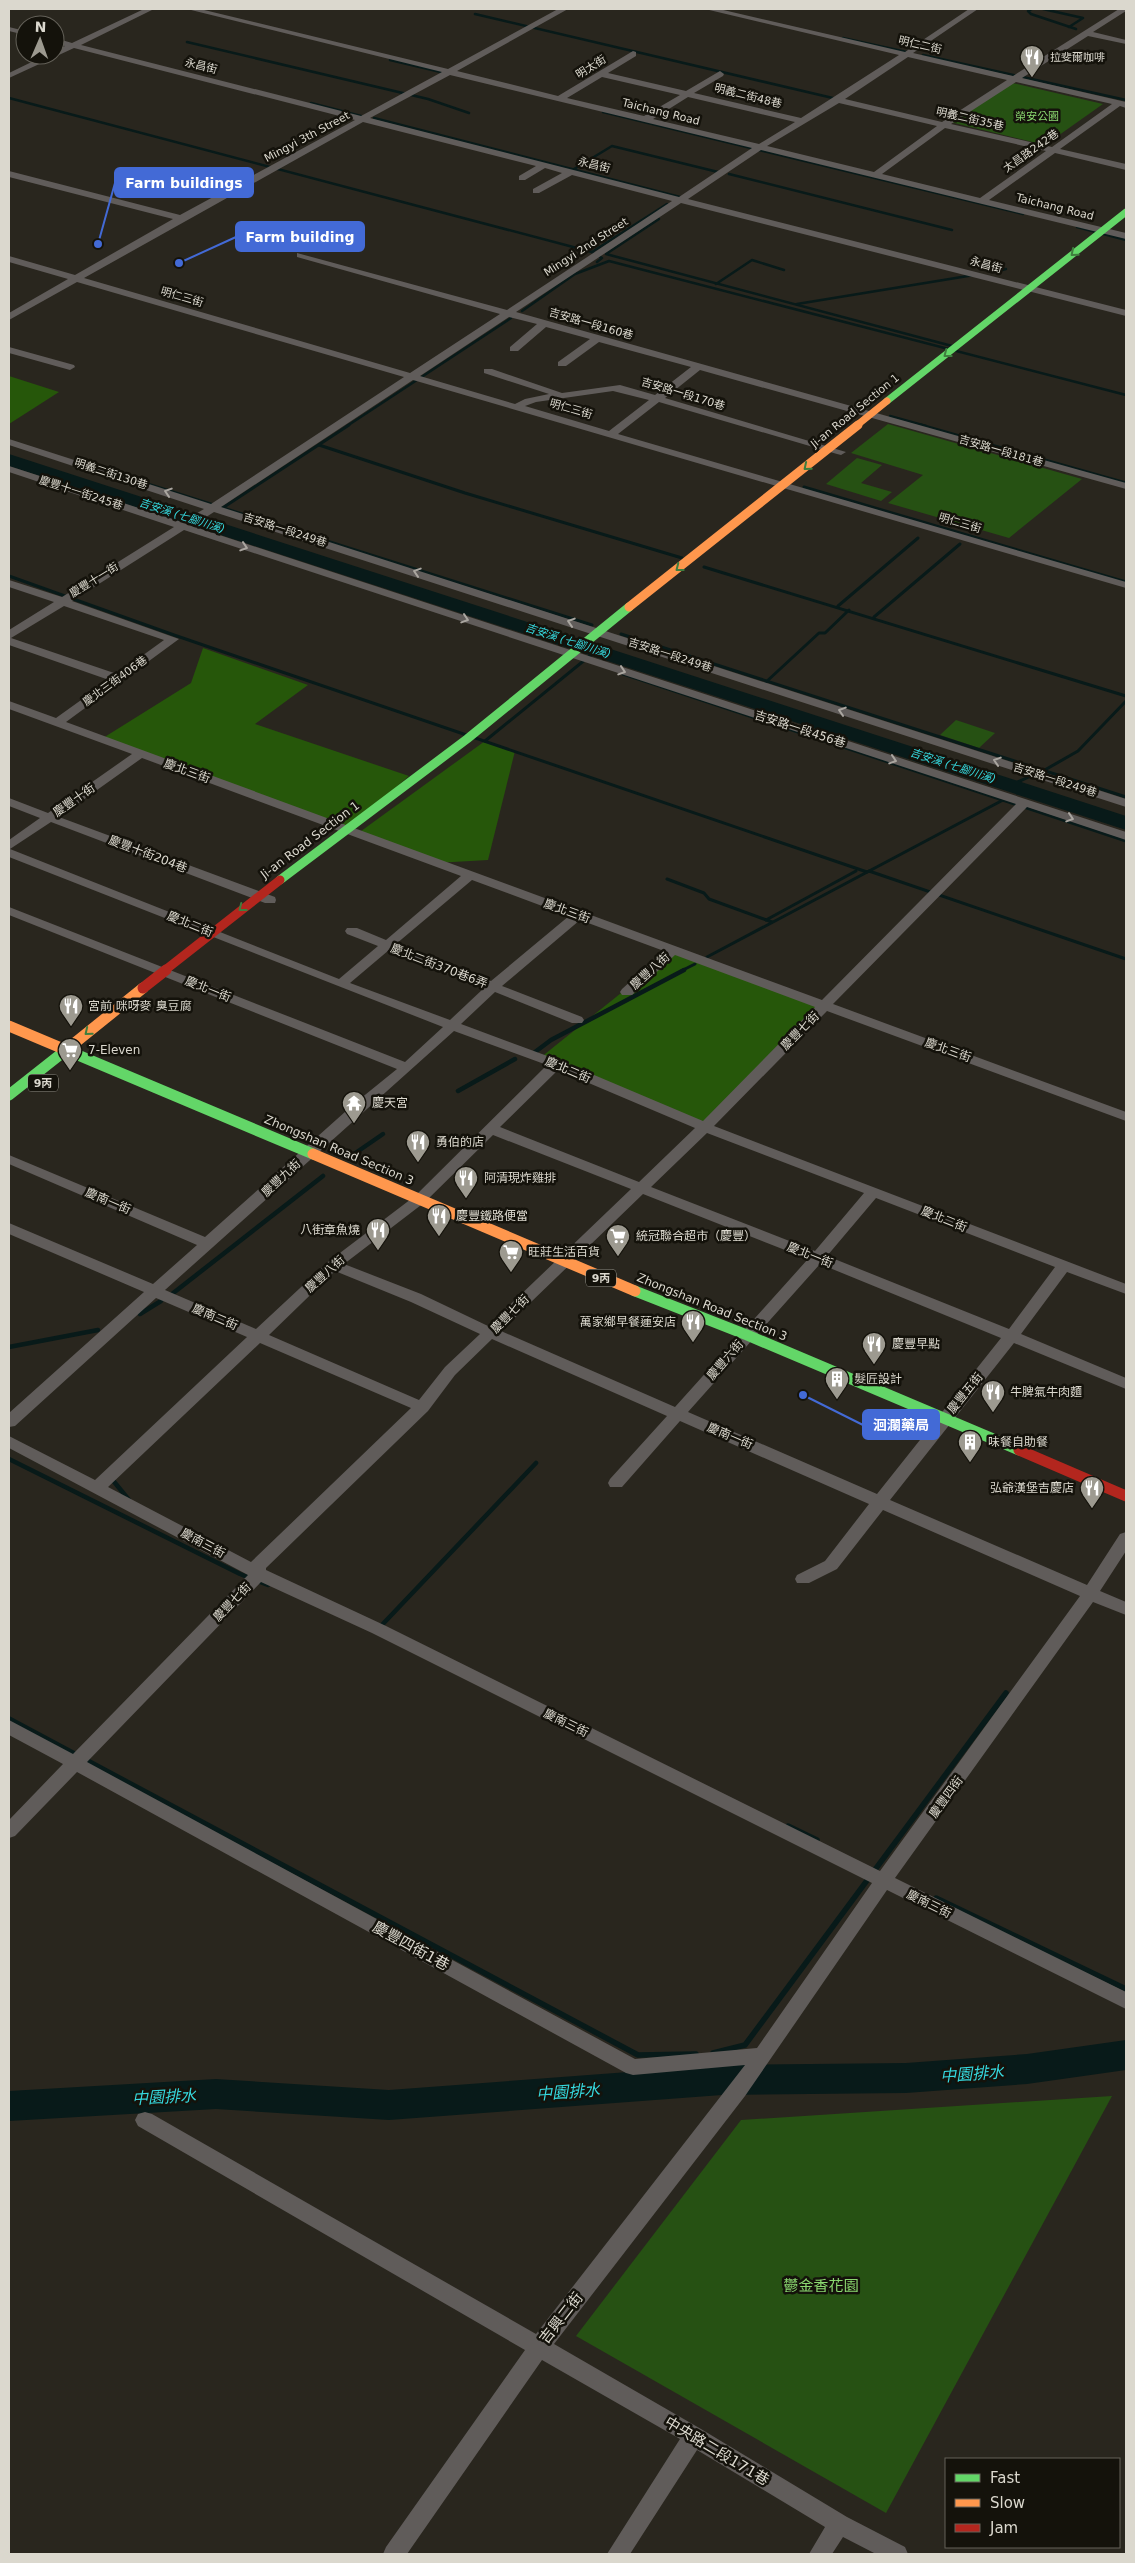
<svg xmlns="http://www.w3.org/2000/svg" width="1135" height="2563" font-family="'DejaVu Sans','Noto Sans TC',sans-serif">
<style>
.green{fill:#265113}
.forest{fill:#26570a}
.lines{fill:none;stroke-linecap:round;stroke-linejoin:round}
.stream-far3{stroke:#081a19;stroke-width:2.5}
.stream-far2{stroke:#081a19;stroke-width:3}
.stream-far1{stroke:#081a19;stroke-width:4.5}
.stream{stroke:#081a19;stroke-width:5.5}
.river{fill:#081a19;fill-rule:evenodd}
.street{fill:#605c5a;fill-rule:evenodd}
.fast-far2{stroke:#63d668;stroke-width:7}
.fast-far1{stroke:#63d668;stroke-width:9}
.fast{stroke:#63d668;stroke-width:11}
.slow-far2{stroke:#ff974d;stroke-width:7}
.slow-far1{stroke:#ff974d;stroke-width:9}
.slow{stroke:#ff974d;stroke-width:11}
.jam-far1{stroke:#b3261e;stroke-width:9}
.jam{stroke:#b3261e;stroke-width:11}
.oneway{stroke:#3f7e3e}
.oneway2{stroke:#aaa6a0}
.labels{text-anchor:middle;dominant-baseline:central;stroke-width:5;stroke-linejoin:round;paint-order:stroke}
.far-street-label{font-size:11px;fill:#dbd8ce;stroke:#14120b}
.far-poi-label{font-size:11px;fill:#dbd8ce;stroke:#14120b;text-anchor:start}
.far-park-label{font-size:11px;fill:#8bd970;stroke:#14120b}
.far-water-label{font-size:11px;font-style:italic;fill:#35d8de;stroke:#14120b}
.shield{fill:#14120b;stroke:#9f9d94;stroke-width:1}
.shield-label{font-size:11px;font-weight:bold;fill:#dbd8ce}
.street-label{font-size:12px;fill:#dbd8ce;stroke:#14120b}
.poi-label{font-size:12px;fill:#dbd8ce;stroke:#14120b;text-anchor:start}
.near-street-label{font-size:15px;fill:#dbd8ce;stroke:#14120b}
.near-park-label{font-size:15px;fill:#8bd970;stroke:#14120b}
.near-water-label{font-size:16px;font-style:italic;fill:#35d8de;stroke:#14120b}
.leader{fill:none;stroke:#436ad6;stroke-width:2}
.callout-dot{fill:#436ad6;stroke:#14120b;stroke-width:2}
.callout{fill:#436ad6;stroke:#436ad6;stroke-width:2}
.callout-label{font-size:14px;text-anchor:middle;font-weight:bold;fill:#fff}
</style>
<rect width="100%" height="100%" fill="#29261e"/>
<g class="green">
<path d="M1008,82L1103,104L1045,145L946,121Z"/>
<path d="M888,424L1082,479L1009,538L888,503L923,475L851,453Z"/>
<path d="M857,458L882,465L861,483L892,492L881,501L826,484Z"/>
<path d="M956,720L995,733L979,748L940,735Z"/>
<path d="M1112,2096L886,2513L576,2336L741,2120Z"/>
</g>
<g class="forest">
<path d="M9,376L59,392L9,424Z"/>
<path d="M203,648L308,685L255,724L409,776L348,829L103,738L191,683Z"/>
<path d="M485,741L515,751L488,860L435,863L357,834Z"/>
<path d="M671,953L821,1004L704,1122L540,1058Z"/>
</g>
<g class="lines">
<g class="stream-far3">
<path d="M1032,9L1028,11L1031,14L1076,29"/>
<path d="M1043,9L1083,18L1069,27"/>
<path d="M475,14L837,99"/>
<path d="M843,38L911,53"/>
<path d="M187,42L428,99L469,113"/>
<path d="M923,55L1126,100"/>
<path d="M390,60L445,73"/>
<path d="M9,98L592,252L602,258L597,262"/>
<path d="M311,103L361,116"/>
<path d="M603,112L1023,214"/>
<path d="M374,118L680,197"/>
<path d="M574,169L612,146L718,172"/>
<path d="M729,174L952,230"/>
<path d="M659,219L606,254L952,346"/>
<path d="M1077,227L1126,240"/>
<path d="M592,252L667,204"/>
<path d="M994,272L1006,269"/>
<path d="M716,284L752,260L784,270"/>
<path d="M797,304L974,275"/>
<path d="M522,311L575,274L609,261L1126,395"/>
<path d="M890,416L926,426"/>
<path d="M347,426L511,318"/>
</g>
<g class="stream-far2">
<path d="M921,425L1126,483"/>
<path d="M319,445L465,493L682,558"/>
<path d="M91,466L592,625"/>
<path d="M804,487L1126,582"/>
<path d="M224,507L349,425"/>
<path d="M704,567L1126,696"/>
<path d="M9,576L174,635L867,872"/>
<path d="M838,606L918,538"/>
<path d="M874,617L960,544"/>
<path d="M621,634L1126,797"/>
<path d="M623,674L1126,841"/>
<path d="M766,682L819,633H825L849,610"/>
<path d="M485,741L597,650"/>
<path d="M1043,771L1078,751L1126,701"/>
<path d="M1011,785L1031,776"/>
<path d="M1017,793L1022,789"/>
<path d="M869,871L1126,959"/>
<path d="M667,879L704,893L709,899L772,922"/>
<path d="M766,920L856,871"/>
<path d="M707,957L1003,800"/>
<path d="M681,971L695,964"/>
</g>
<g class="stream-far1">
<path d="M535,1052L551,1040L684,970"/>
<path d="M458,1091L515,1059"/>
<path d="M354,1154L383,1134"/>
<path d="M172,1294L323,1176"/>
<path d="M140,1314L161,1301"/>
<path d="M9,1347L98,1330"/>
<path d="M9,1459L240,1574L268,1585"/>
<path d="M111,1478L129,1500"/>
<path d="M380,1627L536,1463"/>
</g>
<g class="stream">
<path d="M9,1719L638,2055L696,2054"/>
<path d="M788,1826L817,1840"/>
<path d="M936,1898L1126,1989"/>
<path d="M713,2053L745,2045L1006,1693"/>
</g>
<g class="river">
<path d="M9,454L1126,816V830L9,466Z"/>
<path d="M1126,2040V2070L1027,2084L906,2093L722,2095L389,2120L216,2109L9,2121V2091L216,2079L389,2090L722,2065L906,2063L1027,2054Z"/>
</g>
<g class="street">
<path d="M144,9H154L81,45L361,116L442,72L187,9H200L448,69L558,9H568L457,71L558,96L633,51L636,52V56L608,73L686,91L720,71L724,74L723,76L694,93L801,118L899,55L705,9H719L905,52L969,9H978L913,53L1013,76L1119,9H1126V11L1093,32L1126,40V44L1088,36L1022,78L1126,102V108L1120,106L1060,149L1126,164V170L1055,153L989,200L1126,233V239L761,150L688,199L1126,310V316L681,203L516,312L1126,483V489L700,370L665,398L846,452L841,455L837,454L659,402L618,434L1126,582V588L413,380L221,507L1126,799V807L214,512L192,526L1126,832V840L1027,807L833,1004L1126,1112V1121L827,1011L714,1126L1126,1284V1294L1067,1272L1021,1334L1126,1378V1389L1014,1343L890,1500L1087,1585L1120,1534L1126,1532V1551L1100,1591L1126,1602V1615L1093,1602L895,1878L1126,1992V2009L887,1890L745,2096L554,2344L701,2429L847,2517L905,2547L908,2554H876L843,2537L832,2554H809L825,2527L697,2450L630,2554H607L680,2439L542,2360L407,2554H383L386,2547L525,2350L138,2126L135,2120L138,2114L145,2112L152,2114L536,2334L745,2065L633,2075L626,2073L77,1772L15,1836L9,1838V1820L63,1764L9,1735V1720L73,1754L248,1575L9,1448V1436L95,1480L247,1337L156,1298L15,1426L9,1427V1413L144,1292L9,1234V1223L153,1284L197,1245L9,1164V1155L205,1237L355,1103L397,1069L9,915V907L405,1062L443,1027L9,857V840L40,818L9,806V798L48,813L132,754L9,709V701L56,718L109,680L9,645V630L54,602L9,587V580L62,597L174,527L9,472V466L182,522L204,509L9,445V439L211,504L404,377L77,282L9,320V313L68,279L9,262V256L75,275L173,219L9,177V171L180,215L355,120L74,48L9,78V73L46,55H55V51L65,46L55,44V38L72,43ZM908,57L1007,80L942,122L845,99ZM450,75L752,148L679,197L370,118ZM602,77L680,95L644,116L567,98ZM1016,82L1112,104L1052,147L951,124ZM688,97L795,122L759,144L653,119ZM839,103L937,126L874,172L767,146ZM363,122L536,166L519,176V180H525L545,168L562,173L533,189V193H539L572,175L672,201L507,310L297,253V257L500,314L410,373L84,278ZM945,128L1046,151L980,198L882,174ZM509,317L537,324L510,347V351H518L546,327L590,339L558,362V366H566L599,342L691,367L655,395L620,385L562,393L492,369H484V373L549,394L525,399L515,404L420,376ZM613,391L649,400L609,431L525,406L536,402ZM184,530L1016,804L822,1000L66,722L179,639L72,601ZM64,606L164,640L117,674L11,638ZM142,758L461,876L386,940L357,928H347L345,931L347,934L378,946L339,979L10,849L51,822L265,903H275L276,900L275,897L59,817ZM472,880L569,916L491,981L396,944ZM580,920L664,951L622,989L620,992L622,995H632L675,955L815,1007L703,1121L561,1061L461,1024L495,992L572,1023H582L584,1020L582,1017L502,986ZM389,950L484,988L450,1020L350,983ZM454,1031L547,1065L415,1196L328,1262L256,1329L165,1290ZM558,1070L695,1128L639,1182L500,1127ZM707,1133L864,1193L815,1251L651,1187ZM493,1135L631,1189L488,1326L421,1294L344,1264L425,1202ZM643,1194L808,1259L675,1407L501,1331ZM876,1198L1055,1267L1009,1329L827,1256ZM820,1264L1001,1338L877,1494L688,1412ZM335,1271L411,1302L480,1334L445,1367L419,1400L269,1335ZM492,1339L667,1416L610,1479L608,1483L610,1487H622L680,1421L869,1504L825,1561L797,1575L795,1579L797,1583H809L837,1569L883,1510L1080,1596L880,1871L384,1625L266,1570V1568L428,1411L455,1375ZM260,1343L411,1408L251,1562L108,1487ZM261,1582L372,1633L872,1883L757,2048L635,2059L87,1762Z"/>
<path d="M9,27L25,31V35L9,31Z"/>
<path d="M9,347L74,365L75,367L70,370L9,353Z"/>
</g>
<path class="fast-far2" d="M887,401L1126,212"/>
<path class="fast-far1" d="M280,880L467,739L629,607"/>
<g class="fast">
<path d="M9,1095L66,1050L313,1154"/>
<path d="M635,1291L747,1335L1019,1450"/>
</g>
<path class="slow-far2" d="M856,426L887,401"/>
<path class="slow-far1" d="M629,607L858,425"/>
<g class="slow">
<path d="M9,1026L66,1050L143,988"/>
<path d="M313,1154L635,1291"/>
</g>
<path class="jam-far1" d="M164,971L280,880"/>
<g class="jam">
<path d="M143,988L166,970"/>
<path d="M1019,1450L1126,1496"/>
</g>
</g>
<defs><path id="oneway-chevron" d="M-2-3.5L2.5 0L-2 3.5" fill="none" stroke-width="1.6" stroke-linecap="round" stroke-linejoin="round" transform="scale(1.25)"/></defs>
<g class="oneway">
<use href="#oneway-chevron" transform="translate(1074 253) rotate(140)"/>
<use href="#oneway-chevron" transform="translate(947 354) rotate(142)"/>
<use href="#oneway-chevron" transform="translate(807 467) rotate(140)"/>
<use href="#oneway-chevron" transform="translate(679 568) rotate(142)"/>
<use href="#oneway-chevron" transform="translate(242 908) rotate(142)"/>
<use href="#oneway-chevron" transform="translate(88 1032) rotate(141)"/>
</g>
<g class="oneway2">
<use href="#oneway-chevron" transform="translate(168 492) rotate(-162)"/>
<use href="#oneway-chevron" transform="translate(244 547) rotate(18)"/>
<use href="#oneway-chevron" transform="translate(417 572) rotate(-162)"/>
<use href="#oneway-chevron" transform="translate(465 619) rotate(18)"/>
<use href="#oneway-chevron" transform="translate(571 622) rotate(-162)"/>
<use href="#oneway-chevron" transform="translate(622 671) rotate(18)"/>
<use href="#oneway-chevron" transform="translate(842 711) rotate(-162)"/>
<use href="#oneway-chevron" transform="translate(893 760) rotate(18)"/>
<use href="#oneway-chevron" transform="translate(997 761) rotate(-162)"/>
<use href="#oneway-chevron" transform="translate(1070 818) rotate(18)"/>
</g>
<defs>
<g id="restaurant-pin" transform="scale(1.25)"><path d="M0 17L-7.5 6A9.5 9.5 0 1 1 7.5 6Z" fill="#9d9a90" stroke="#14120b"/><path d="M-5-6h1v4h1v-4h1v4h1v-4h1v5L-1.5 .5V6h-2V.5L-5-1ZM5-6V6H3V1.5H1.5Q1.5-4 5-6Z" fill="#fff"/></g>
<g id="supermarket-pin" transform="scale(1.25)"><path d="M0 17L-7.5 6A9.5 9.5 0 1 1 7.5 6Z" fill="#9d9a90" stroke="#14120b"/><path d="M-6-5.5h2.5l.6 2H6L4.5 2H-2.5L-4.4-4H-6ZM-1.5 3.2a1.3 1.3 0 1 0 .1 0ZM3 3.2a1.3 1.3 0 1 0 .1 0Z" fill="#fff"/></g>
<g id="temple-pin" transform="scale(1.25)"><path d="M0 17L-7.5 6A9.5 9.5 0 1 1 7.5 6Z" fill="#9d9a90" stroke="#14120b"/><path d="M0-6L5-2H3V0L6.5 2.5H4V6H1.5V3h-3V6H-4V2.5H-6.5L-3 0V-2H-5Z" fill="#fff"/></g>
<g id="building-pin" transform="scale(1.25)"><path d="M0 17L-7.5 6A9.5 9.5 0 1 1 7.5 6Z" fill="#9d9a90" stroke="#14120b"/><path d="M-4-6H4V6H1V3H-1V6H-4ZM-2.5-4.3h1.7v1.8h-1.7ZM.8-4.3h1.7v1.8H.8ZM-2.5-1h1.7V.8h-1.7ZM.8-1h1.7V.8H.8Z" fill="#fff"/></g>
</defs>
<g fill-rule="evenodd">
<use href="#restaurant-pin" x="1032" y="57"/>
<use href="#restaurant-pin" x="71" y="1006"/>
<use href="#supermarket-pin" x="70" y="1050"/>
<use href="#temple-pin" x="354" y="1103"/>
<use href="#restaurant-pin" x="418" y="1142"/>
<use href="#restaurant-pin" x="466" y="1178"/>
<use href="#restaurant-pin" x="439" y="1216"/>
<use href="#restaurant-pin" x="378" y="1230"/>
<use href="#supermarket-pin" x="618" y="1236"/>
<use href="#supermarket-pin" x="511" y="1252"/>
<use href="#restaurant-pin" x="693" y="1322"/>
<use href="#restaurant-pin" x="874" y="1344"/>
<use href="#building-pin" x="837" y="1379"/>
<use href="#restaurant-pin" x="993" y="1392"/>
<use href="#building-pin" x="970" y="1442"/>
<use href="#restaurant-pin" x="1092" y="1488"/>
</g>
<g class="labels">
<g class="far-street-label">
<text transform="translate(920 45) rotate(13)">明仁二街</text>
<text transform="translate(201 66) rotate(14)">永昌街</text>
<text transform="translate(591 67) rotate(-32)">明太街</text>
<text transform="translate(748 96) rotate(14)">明義二街48巷</text>
<text transform="translate(661 112) rotate(14)">Taichang Road</text>
<text transform="translate(970 119) rotate(13)">明義二街35巷</text>
<text transform="translate(307 137) rotate(-28)">Mingyi 3th Street</text>
<text transform="translate(1031 151) rotate(-35)">太昌路242巷</text>
<text transform="translate(594 165) rotate(14)">永昌街</text>
<text transform="translate(1055 207) rotate(14)">Taichang Road</text>
<text transform="translate(586 247) rotate(-33)">Mingyi 2nd Street</text>
<text transform="translate(986 265) rotate(15)">永昌街</text>
<text transform="translate(182 297) rotate(16)">明仁三街</text>
<text transform="translate(591 324) rotate(16)">吉安路一段160巷</text>
<text transform="translate(683 394) rotate(17)">吉安路一段170巷</text>
<text transform="translate(571 409) rotate(16)">明仁三街</text>
<text transform="translate(855 411) rotate(-39)">Ji-an Road Section 1</text>
<text transform="translate(1001 451) rotate(16)">吉安路一段181巷</text>
<text transform="translate(111 474) rotate(18)">明義二街130巷</text>
<text transform="translate(81 493) rotate(18)">慶豐十一街245巷</text>
<text transform="translate(960 523) rotate(16)">明仁三街</text>
<text transform="translate(285 530) rotate(18)">吉安路一段249巷</text>
<text transform="translate(94 580) rotate(-32)">慶豐十一街</text>
<text transform="translate(670 655) rotate(18)">吉安路一段249巷</text>
<text transform="translate(115 681) rotate(-36)">慶北三街406巷</text>
<text transform="translate(1055 780) rotate(18)">吉安路一段249巷</text>
</g>
<g class="far-poi-label">
<text x="1050" y="57">拉斐爾咖啡</text>
</g>
<g class="far-park-label">
<text x="1037" y="116">榮安公園</text>
</g>
<g class="far-water-label">
<text transform="translate(182 516) rotate(18)">吉安溪 (七腳川溪)</text>
<text transform="translate(568 641) rotate(18)">吉安溪 (七腳川溪)</text>
<text transform="translate(953 766) rotate(18)">吉安溪 (七腳川溪)</text>
</g>
<g class="shield">
<rect x="28" y="1074.5" width="30" height="17" rx="4"/>
<rect x="586" y="1269.5" width="30" height="17" rx="4"/>
</g>
<g class="shield-label">
<text x="43" y="1083">9丙</text>
<text x="601" y="1278">9丙</text>
</g>
<g class="street-label">
<text transform="translate(800 729) rotate(18)">吉安路一段456巷</text>
<text transform="translate(187 771) rotate(20)">慶北三街</text>
<text transform="translate(74 800) rotate(-35)">慶豐十街</text>
<text transform="translate(310 840) rotate(-37)">Ji-an Road Section 1</text>
<text transform="translate(148 854) rotate(21)">慶豐十街204巷</text>
<text transform="translate(567 911) rotate(20)">慶北三街</text>
<text transform="translate(190 924) rotate(22)">慶北二街</text>
<text transform="translate(439 966) rotate(21)">慶北二街370巷6弄</text>
<text transform="translate(650 971) rotate(-42)">慶豐八街</text>
<text transform="translate(208 989) rotate(22)">慶北一街</text>
<text transform="translate(800 1031) rotate(-45)">慶豐七街</text>
<text transform="translate(948 1050) rotate(20)">慶北三街</text>
<text transform="translate(568 1070) rotate(23)">慶北二街</text>
<text transform="translate(339 1150) rotate(23)">Zhongshan Road Section 3</text>
<text transform="translate(281 1178) rotate(-43)">慶豐九街</text>
<text transform="translate(108 1201) rotate(23)">慶南一街</text>
<text transform="translate(944 1219) rotate(22)">慶北二街</text>
<text transform="translate(810 1255) rotate(22)">慶北一街</text>
<text transform="translate(325 1274) rotate(-42)">慶豐八街</text>
<text transform="translate(712 1307) rotate(22)">Zhongshan Road Section 3</text>
<text transform="translate(510 1314) rotate(-45)">慶豐七街</text>
<text transform="translate(215 1317) rotate(23)">慶南二街</text>
<text transform="translate(725 1360) rotate(-49)">慶豐六街</text>
<text transform="translate(965 1393) rotate(-51)">慶豐五街</text>
<text transform="translate(730 1436) rotate(23)">慶南一街</text>
<text transform="translate(203 1543) rotate(28)">慶南三街</text>
<text transform="translate(232 1602) rotate(-46)">慶豐七街</text>
<text transform="translate(566 1723) rotate(26)">慶南三街</text>
<text transform="translate(946 1797) rotate(-54)">慶豐四街</text>
<text transform="translate(929 1904) rotate(26)">慶南三街</text>
</g>
<g class="poi-label">
<text x="88" y="1006">宮前 咪呀麥 臭豆腐</text>
<text x="88" y="1050">7-Eleven</text>
<text x="372" y="1103">慶天宮</text>
<text x="436" y="1142">勇伯的店</text>
<text x="484" y="1178">阿清現炸雞排</text>
<text x="456" y="1216">慶豐鐵路便當</text>
<text x="360" y="1230" text-anchor="end">八街章魚燒</text>
<text x="636" y="1236">統冠聯合超市（慶豐）</text>
<text x="528" y="1252">旺莊生活百貨</text>
<text x="676" y="1322" text-anchor="end">萬家鄉早餐蓮安店</text>
<text x="892" y="1344">慶豐早點</text>
<text x="854" y="1379">髮匠設計</text>
<text x="1010" y="1392">牛脾氣牛肉麵</text>
<text x="988" y="1442">味餐自助餐</text>
<text x="1074" y="1488" text-anchor="end">弘爺漢堡吉慶店</text>
</g>
<g class="near-street-label">
<text transform="translate(411 1946) rotate(29)">慶豐四街1巷</text>
<text transform="translate(561 2318) rotate(-52)">吉興二街</text>
<text transform="translate(717 2451) rotate(31)">中央路二段171巷</text>
</g>
<g class="near-park-label">
<text x="821" y="2286">鬱金香花園</text>
</g>
<g class="near-water-label">
<text transform="translate(972 2074) rotate(-4)">中園排水</text>
<text transform="translate(568 2092) rotate(-4)">中園排水</text>
<text transform="translate(164 2097) rotate(-3)">中園排水</text>
</g>
</g>
<path class="leader" d="M98 244L115 183M179 263L236 237M803 1395L863 1425"/>
<g class="callout-dot">
<circle cx="98" cy="244" r="5"/>
<circle cx="179" cy="263" r="5"/>
<circle cx="803" cy="1395" r="5"/>
</g>
<g class="callout">
<rect x="115" y="168" width="138" height="29" rx="5"/>
<rect x="236" y="222" width="128" height="29" rx="5"/>
<rect x="863" y="1410" width="76" height="29" rx="5"/>
</g>
<g class="callout-label">
<text x="184" y="188">Farm buildings</text>
<text x="300" y="242">Farm building</text>
<text x="901" y="1430">洄瀾藥局</text>
</g>
<rect width="1135" height="2563" fill="none" stroke="#dbd8ce" stroke-width="20"/>
<rect x="945" y="2458" width="175" height="90" fill="#14120b" stroke="#646159"/>
<rect x="955" y="2474" width="25" height="8" fill="#63d668" stroke="#646159"/>
<text x="990" y="2483" font-size="15" fill="#dbd8ce">Fast</text>
<rect x="955" y="2499" width="25" height="8" fill="#ff974d" stroke="#646159"/>
<text x="990" y="2508" font-size="15" fill="#dbd8ce">Slow</text>
<rect x="955" y="2524" width="25" height="8" fill="#b3261e" stroke="#646159"/>
<text x="990" y="2533" font-size="15" fill="#dbd8ce">Jam</text>
<g transform="translate(40 40) rotate(2)"><circle r="24" fill="#14120b" stroke="#646159"/>
<path d="M0-4L9 19L0 12L-9 19Z" fill="#9d9a90"/>
<text y="-8" font-size="14" font-weight="bold" text-anchor="middle" fill="#dbd8ce">N</text>
</g>
</svg>
